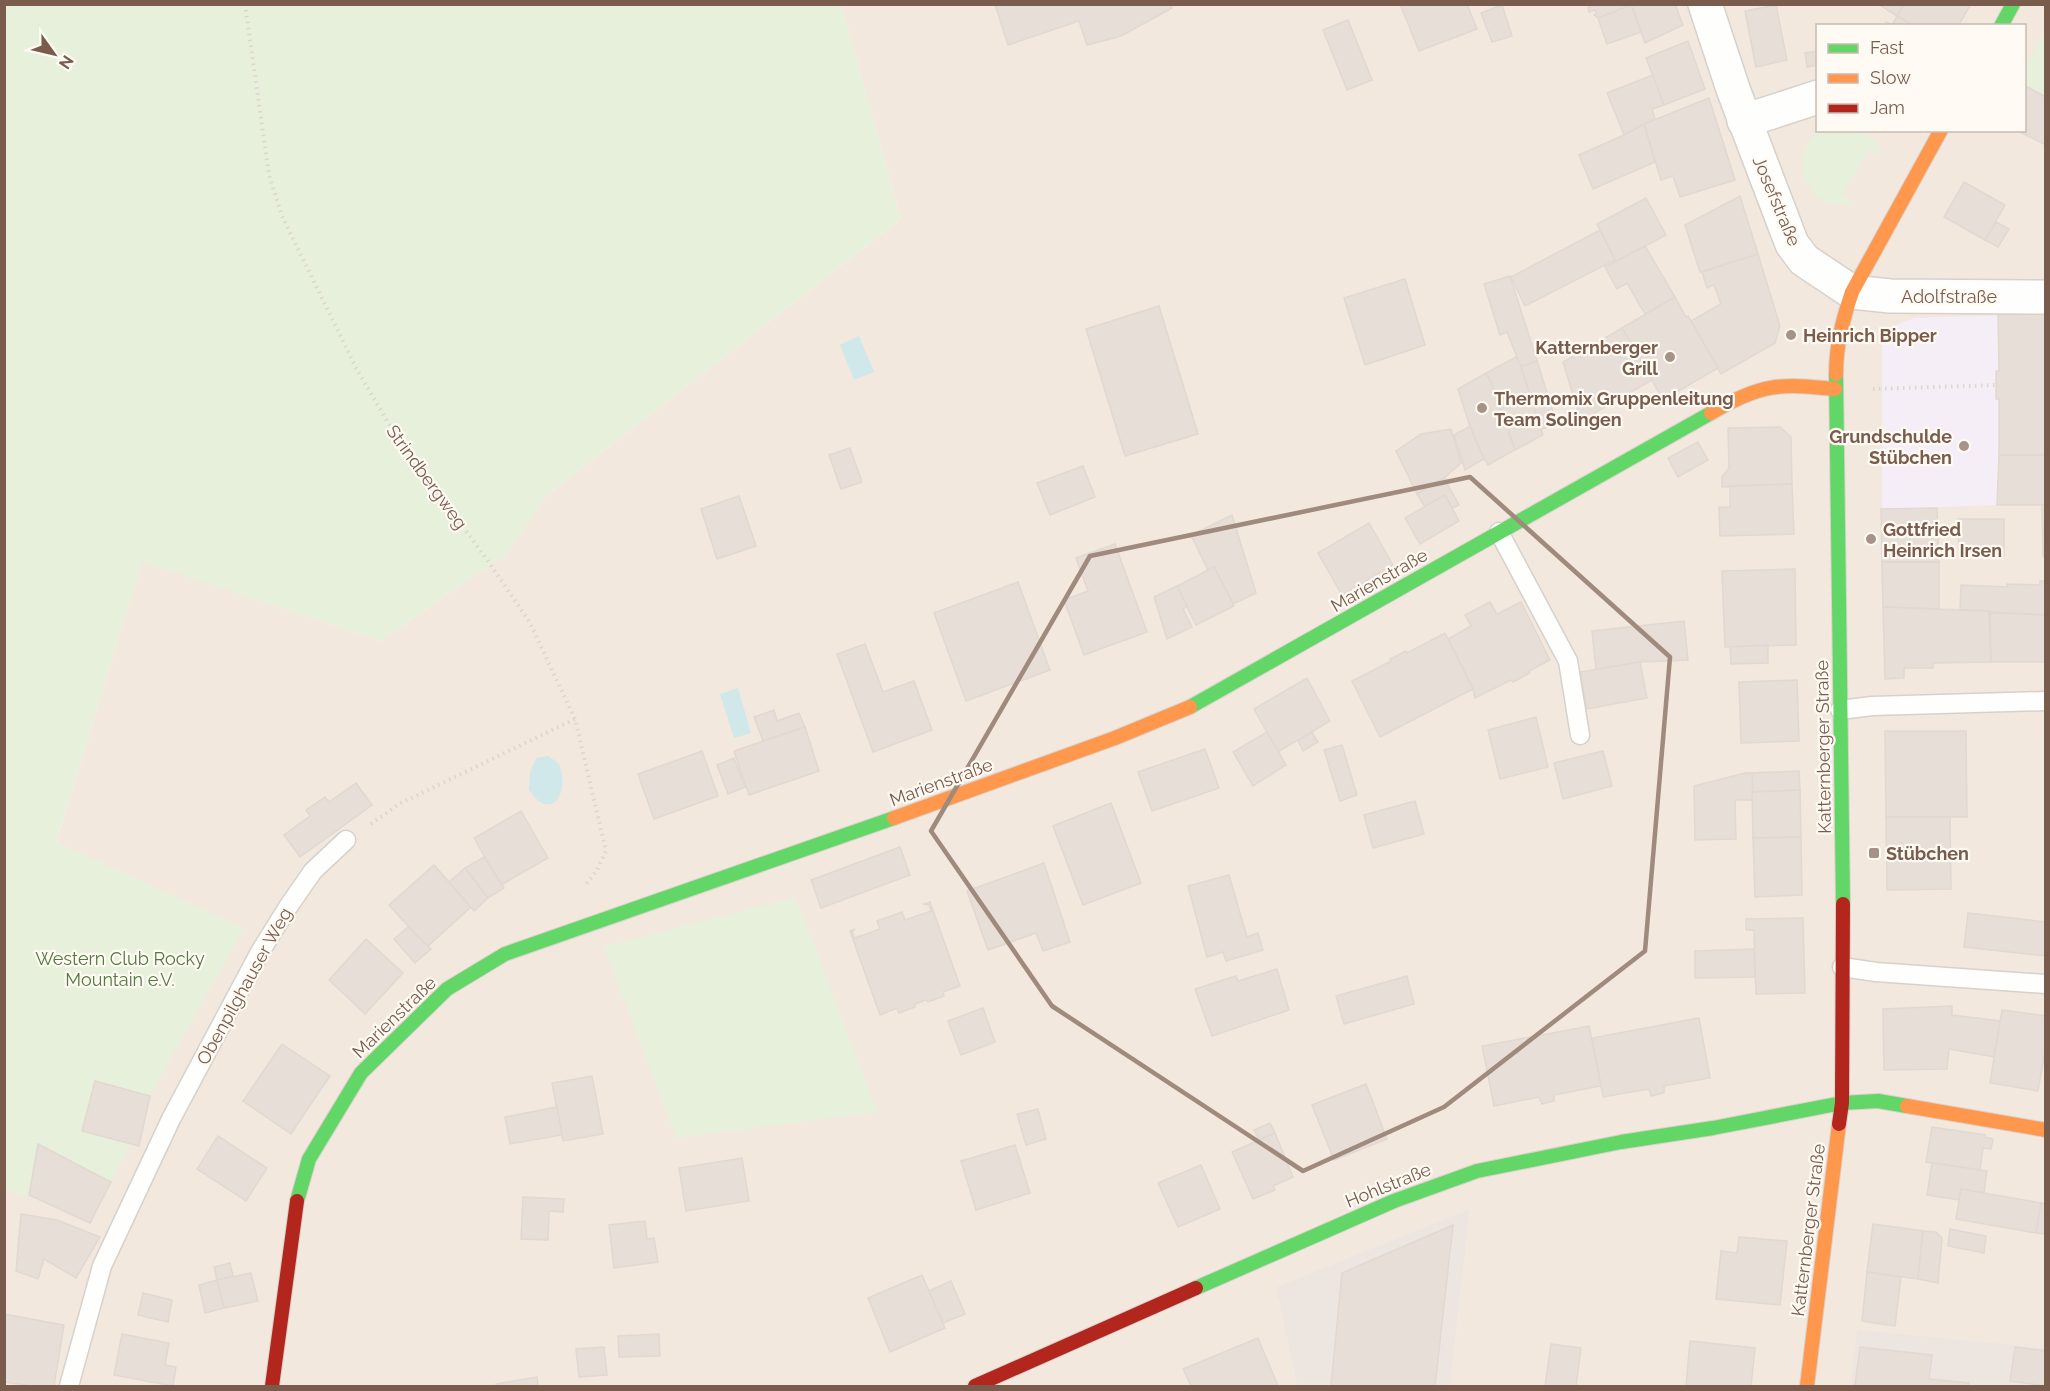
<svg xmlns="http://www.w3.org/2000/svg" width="2050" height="1391" font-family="Raleway,sans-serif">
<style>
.residential{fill:#f2e8de;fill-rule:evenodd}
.industrial{fill:#ede5e0}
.education{fill:#f6eef6}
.green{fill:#e7f0db}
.water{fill:#d0e8ea}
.building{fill:#e6ded7;stroke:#e2d8d2;stroke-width:1.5}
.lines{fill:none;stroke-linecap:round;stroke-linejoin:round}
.lane-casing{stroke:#d7d1cb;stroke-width:21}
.street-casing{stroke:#d7d1cb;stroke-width:36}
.fast-casing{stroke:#d9d2cb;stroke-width:16}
.slow-casing{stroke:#d9d2cb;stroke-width:16}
.jam-casing{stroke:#d9d2cb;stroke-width:16}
.path{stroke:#dcd5d0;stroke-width:4;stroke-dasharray:1.5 4.5;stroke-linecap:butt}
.lane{stroke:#fefefd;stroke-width:18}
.street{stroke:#fefefd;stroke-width:33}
.fast{stroke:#63d668;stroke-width:14}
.slow{stroke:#ff974d;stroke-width:14}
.jam{stroke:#b3261e;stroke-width:14}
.marked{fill:none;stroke:#9f8a7d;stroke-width:4.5;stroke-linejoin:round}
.poi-dot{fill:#a69286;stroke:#fffaf3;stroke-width:2}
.labels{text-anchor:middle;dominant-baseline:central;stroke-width:4.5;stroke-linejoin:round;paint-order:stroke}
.street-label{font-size:18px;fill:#7a5c4d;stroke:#fffaf3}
.poi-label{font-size:18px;font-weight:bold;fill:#7a5c4d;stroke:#fffaf3;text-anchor:start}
.park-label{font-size:18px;fill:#537a41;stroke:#fffaf3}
</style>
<rect width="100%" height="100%" fill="#f9f5f0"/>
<path class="residential" d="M841,5H2045V1386H1450L1470,1210L1276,1287L1297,1386H5V1091L56,843L142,561L381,641L482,570L505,556L546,496L901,219ZM1818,26H2024V130H1818Z"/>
<g class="industrial">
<path d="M1470,1209L1450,1386H1297L1276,1287Z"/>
<path d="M1857,1330L2045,1348V1386H1851Z"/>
</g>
<path class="education" d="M2045,314L1997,505L1882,509V347L1889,331L1898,324L1915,318Z"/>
<g class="green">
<path d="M5,5H841L901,219L546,496L506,556L482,570L381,641L142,562L56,842L244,928L150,1096L138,1146L130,1145L91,1220L5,1189Z"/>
<path d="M2045,31V97L2025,85V68Z"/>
<path d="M1820,131H1865L1878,144L1883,157L1870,149L1841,195L1855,203C1845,204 1836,206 1826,202C1798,189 1794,147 1820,131Z"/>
<path d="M796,897L877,1112L676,1138L604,947Z"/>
</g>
<g class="water">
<path d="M859,336L874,372L854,380L840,345Z"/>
<path d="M738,688L751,733L734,738L720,694Z"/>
<path d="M548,756C552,759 557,761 559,765C566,776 563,812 542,803C537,801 533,794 529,790L530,772L536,758Z"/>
</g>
<g class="building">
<path d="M995,4H1171L1172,8L1121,36L1087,45L1079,21L1008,45Z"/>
<path d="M1400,4H1467L1477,29L1419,51Z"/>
<path d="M1593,4H1631V5L1598,18L1594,15L1596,14L1595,10L1589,12L1588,8Z"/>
<path d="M1631,4H1675L1683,25L1645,43Z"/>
<path d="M1878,4H1904L1897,16Z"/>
<path d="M1904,4H1971L1958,26H1914L1897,16Z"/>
<path d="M1502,5L1512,36L1492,42L1481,13Z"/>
<path d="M1631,5L1641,32L1607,44L1598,18Z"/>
<path d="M1776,5L1787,60L1756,67L1745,11Z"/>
<path d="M1897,16L1914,26H1884L1886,22L1892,25Z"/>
<path d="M1348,20L1372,80L1347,90L1323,30Z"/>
<path d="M1688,41L1705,89L1664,105L1646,58Z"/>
<path d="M1818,51V65L1807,67L1805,53Z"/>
<path d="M1653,75L1664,105L1652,109L1655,119L1624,135L1607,93Z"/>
<path d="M2024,85L2046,97V145L2016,130H2024Z"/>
<path d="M1709,98L1735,180L1680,197L1673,176L1661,180L1644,124Z"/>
<path d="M1644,124L1655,162L1593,189L1579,155L1624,135Z"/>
<path d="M1964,182L2005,205L1985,240L1944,217Z"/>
<path d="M1740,196L1758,254L1700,272L1685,225Z"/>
<path d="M1646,198L1666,235L1616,262L1597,224Z"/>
<path d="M1996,222L2009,229L1998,247L1985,240Z"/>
<path d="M1600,230L1615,260L1525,306L1511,277Z"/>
<path d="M1645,246L1675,297L1645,314L1627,283L1617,289L1605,267Z"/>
<path d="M1758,254L1780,326L1775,343L1721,374L1691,321L1721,304L1714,285L1707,288L1702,272Z"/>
<path d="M1510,276L1537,361L1521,367L1507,332L1500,335L1484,284Z"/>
<path d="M1405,279L1425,345L1365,365L1344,298Z"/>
<path d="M1675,297L1686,317L1688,316L1718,368L1663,400L1622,328Z"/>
<path d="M1159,306L1198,434L1125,456L1086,329Z"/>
<path d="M2046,314V455H1999V399H1996V371H1999L1998,315Z"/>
<path d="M1622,328L1652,380L1581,421L1563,362Z"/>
<path d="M1516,357L1522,368L1543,435L1515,450L1492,384L1486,373Z"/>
<path d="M1537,361L1557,424L1541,429L1521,367Z"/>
<path d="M1486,373L1492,384L1515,450L1488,465L1475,442L1458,389Z"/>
<path d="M1470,426L1484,459L1465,470L1454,435Z"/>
<path d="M1780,427L1791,437L1792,484L1722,487V477L1729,468L1728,428Z"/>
<path d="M1451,429L1461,463L1444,478L1417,494L1396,451L1421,434Z"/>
<path d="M1698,442L1708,460L1678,477L1668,458Z"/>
<path d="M850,448L862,482L841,489L829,455Z"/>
<path d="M1999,455H2046V505H1997Z"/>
<path d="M1083,466L1095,497L1050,515L1037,483Z"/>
<path d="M1444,478L1459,505L1452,508L1445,495L1425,507L1417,494Z"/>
<path d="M1792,484L1794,534L1720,536L1719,507H1730V486Z"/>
<path d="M1445,495L1459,521L1420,544L1405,518Z"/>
<path d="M739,496L756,546L717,559L701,509Z"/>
<path d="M2042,505H2046V556H2043Z"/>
<path d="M1937,508L1939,562H1882L1881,509Z"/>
<path d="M1232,515L1256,593L1233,604L1214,567L1208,570L1191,535Z"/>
<path d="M1958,519H2004V556H1959Z"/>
<path d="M1369,523L1393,565L1342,595L1318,553Z"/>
<path d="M1115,544L1147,632L1084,655L1064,600L1088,591L1076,558Z"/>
<path d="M1882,562H1939V609L1883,607Z"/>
<path d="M1214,567L1234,606L1196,625L1177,586Z"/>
<path d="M1795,569L1796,645L1725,647L1722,571Z"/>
<path d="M2040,581H2046V615L1960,610L1961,585L2007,587V584L2040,585Z"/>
<path d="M1018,582L1050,670L966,701L934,613Z"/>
<path d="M1177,586L1187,606L1183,609L1192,627L1167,639L1154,597Z"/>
<path d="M1490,602L1497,614L1521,602L1550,660L1529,671L1530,673L1513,682L1511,680L1475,698L1473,689L1448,639L1471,626L1465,615Z"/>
<path d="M1883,607L1989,611L1991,662L1933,663V668H1904V678L1885,679Z"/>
<path d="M1990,613L2046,615V662H1991Z"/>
<path d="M1684,621L1688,660L1640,662L1596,669L1592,631Z"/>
<path d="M1445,633L1473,689L1380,737L1352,681L1391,661L1390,659L1406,651L1407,653Z"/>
<path d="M865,644L883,692L914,681L932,730L873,752L837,654Z"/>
<path d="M1768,645V663L1731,664L1730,647Z"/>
<path d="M1640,662L1647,698L1587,709L1580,672Z"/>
<path d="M1307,678L1330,721L1278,752L1254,709Z"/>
<path d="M1797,680L1799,741L1741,743L1739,682Z"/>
<path d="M774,710L777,721L799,713L805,727L763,741L754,717Z"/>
<path d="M1536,717L1548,767L1500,779L1488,730Z"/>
<path d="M805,727L819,771L749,795L734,751Z"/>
<path d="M1885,731H1966L1967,817H1886Z"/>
<path d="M1267,732L1286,765L1253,786L1233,752Z"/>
<path d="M1312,732L1318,742L1303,751L1298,740Z"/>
<path d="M1342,745L1357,795L1340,801L1324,750Z"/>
<path d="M1205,749L1219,788L1152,811L1138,772Z"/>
<path d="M702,751L718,796L654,819L638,774Z"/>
<path d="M1603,751L1612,786L1563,799L1554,763Z"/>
<path d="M734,758L745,787L728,794L717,765Z"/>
<path d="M1799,771L1800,790L1752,792V773Z"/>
<path d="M1745,773H1752L1753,800H1735L1736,839L1695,840L1694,786Z"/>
<path d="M356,783L372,805L300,857L284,835L310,816L306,810L325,797L329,802Z"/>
<path d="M1800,790L1801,837L1753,838L1752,792Z"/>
<path d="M1415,801L1424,834L1373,848L1364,815Z"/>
<path d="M1111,803L1141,883L1083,905L1053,826Z"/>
<path d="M521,811L548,858L501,885L474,838Z"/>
<path d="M1886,817H1950L1951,889L1887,890Z"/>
<path d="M1801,837L1802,895L1755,897L1753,838Z"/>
<path d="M900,847L910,875L821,908L811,880Z"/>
<path d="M484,857L504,888L488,898L465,868Z"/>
<path d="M1044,863L1070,942L1043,951L1036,933L988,950L967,891Z"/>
<path d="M434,865L471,907L427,947L389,905Z"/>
<path d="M465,868L488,898L474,911L449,882Z"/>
<path d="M1229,875L1247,937L1258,933L1263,950L1226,961L1223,952L1207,957L1188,886Z"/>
<path d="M930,902L960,986L943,992L944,996L928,1002L926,1000L915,1004V1007L899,1013L897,1008L880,1015L850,931L855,929L852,932L855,938L880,929L877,921L902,912L905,920L931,911L929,905L924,904Z"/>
<path d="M1968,913L2046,922V956L1964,947Z"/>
<path d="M1803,918L1805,993L1756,994L1754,930H1746V919Z"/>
<path d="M408,927L431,949L415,963L394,939Z"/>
<path d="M366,939L403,973L365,1014L329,980Z"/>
<path d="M1754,949L1755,977L1695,978V951Z"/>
<path d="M1277,969L1289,1010L1212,1036L1195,989L1236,976L1238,981Z"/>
<path d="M1407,976L1414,1004L1344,1024L1336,996Z"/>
<path d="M1952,1006V1015L2000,1021L1994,1057L1949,1049L1947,1069L1884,1070L1883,1009Z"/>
<path d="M983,1008L995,1042L961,1055L948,1021Z"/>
<path d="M2002,1010L2046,1016V1045L2038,1091L1990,1083Z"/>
<path d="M1699,1018L1710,1078L1664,1086V1093L1651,1096L1649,1089L1603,1097L1592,1038Z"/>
<path d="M1589,1026L1601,1086L1554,1095V1101L1542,1104L1539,1097L1494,1106L1482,1046Z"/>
<path d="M282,1044L330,1076L291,1134L243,1101Z"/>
<path d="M592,1076L603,1134L563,1141L552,1083Z"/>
<path d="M95,1081L150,1096L139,1146L82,1131Z"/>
<path d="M1366,1084L1387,1139L1334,1160L1312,1105Z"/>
<path d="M557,1107L562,1135L510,1144L505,1117Z"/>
<path d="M1038,1109L1046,1139L1026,1145L1017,1114Z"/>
<path d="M1270,1123L1275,1133L1259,1140L1254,1130Z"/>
<path d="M1932,1127L1985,1135V1137L1993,1139L1991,1149L1983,1148L1980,1170L1926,1162Z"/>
<path d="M1275,1133L1293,1177L1273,1186L1275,1190L1253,1199L1232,1152Z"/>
<path d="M218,1136L267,1168L246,1201L197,1169Z"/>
<path d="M38,1144L111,1182L90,1223L29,1195Z"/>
<path d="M1015,1145L1030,1193L976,1210L961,1161Z"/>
<path d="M742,1158L749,1201L686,1211L679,1168Z"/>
<path d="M1932,1163L1987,1171L1984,1193L1961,1189L1959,1200L1927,1195Z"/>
<path d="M1201,1165L1220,1209L1178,1227L1158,1183Z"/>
<path d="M1961,1189L2041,1203L2036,1233L1956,1219Z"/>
<path d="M523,1197L564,1199L563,1212L549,1211L548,1240L521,1239Z"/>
<path d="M2041,1203L2046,1204V1234L2036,1233Z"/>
<path d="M21,1214L57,1220L100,1237L76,1278L44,1259L38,1279L16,1271Z"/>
<path d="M645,1221L647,1239L654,1238L658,1262L614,1268L609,1225Z"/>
<path d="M1873,1224L1923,1231L1918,1279L1867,1272Z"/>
<path d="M1453,1225L1435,1386H1331L1342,1273Z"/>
<path d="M1950,1229L1986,1236L1984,1253L1948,1246Z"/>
<path d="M1923,1231L1936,1232L1942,1238L1938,1283L1918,1279Z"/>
<path d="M1739,1237L1787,1241L1780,1305L1716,1299L1721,1251L1737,1253Z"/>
<path d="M230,1263L233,1276L217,1280L214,1267Z"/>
<path d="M1867,1272L1901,1277L1895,1326L1862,1321Z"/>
<path d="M251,1273L258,1301L224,1308L217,1280Z"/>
<path d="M922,1275L945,1328L890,1352L868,1298Z"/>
<path d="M217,1280L224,1308L205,1313L199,1285Z"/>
<path d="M951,1281L965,1314L943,1323L929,1291Z"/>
<path d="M143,1293L172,1300L168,1322L138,1315Z"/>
<path d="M4,1314L64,1325L54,1386H33L4,1382Z"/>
<path d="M122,1334L169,1343L165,1365L176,1367L173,1386L114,1375Z"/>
<path d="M659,1334L660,1356L619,1357L618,1336Z"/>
<path d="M1258,1338L1278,1386H1191L1183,1369Z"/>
<path d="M1690,1341L1755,1348L1751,1386H1686Z"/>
<path d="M1551,1344L1581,1348L1576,1386H1545Z"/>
<path d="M604,1347L607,1375L579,1377L576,1349Z"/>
<path d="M1860,1347L1932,1355L1929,1379L1969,1383L1968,1386H1855Z"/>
<path d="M2015,1347L2046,1351V1386L2010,1381Z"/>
<path d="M537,1377L538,1386H497L496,1384Z"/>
</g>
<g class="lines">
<g class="lane-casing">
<g id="lane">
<path d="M1499,532L1568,661L1580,735"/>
<path d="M1840,710L1872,706L2046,701"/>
<path d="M1842,967L1876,972L2046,984"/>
<path d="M69,1386L102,1266L171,1119L260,952L288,907L313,871L346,840"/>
</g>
</g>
<g class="street-casing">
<g id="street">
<path d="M1705,4L1733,89L1766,176L1792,244L1804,260L1852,292L1890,296L2046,297"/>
<path d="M1744,121L1818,97"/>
</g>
</g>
<g class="fast-casing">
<g id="fast">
<path d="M2001,26L2013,4"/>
<path d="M1836,374L1843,904"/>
<path d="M1190,707L1711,413"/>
<path d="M297,1201L309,1159L361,1073L447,989L505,954L894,818"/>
<path d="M1196,1288L1394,1201L1477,1171L1621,1142L1713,1128L1842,1103L1878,1101L1907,1106"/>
</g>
</g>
<g class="slow-casing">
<g id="slow">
<path d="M1836,374C1836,345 1843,319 1852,292L1941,130"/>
<path d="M1711,413C1760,384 1779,383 1835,389"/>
<path d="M894,818L1115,738L1190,707"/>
<path d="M1907,1106L2046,1130"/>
<path d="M1807,1386L1839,1124"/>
</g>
</g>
<g class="jam-casing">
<g id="jam">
<path d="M1839,1124L1842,1103L1843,904"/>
<path d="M272,1386L297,1201"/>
<path d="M975,1386L1196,1288"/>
</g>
</g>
<g class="path">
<path d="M245,4L269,175L282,216L356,368L397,438L483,554L529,621L575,719L606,851L597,870L584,887"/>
<path d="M1873,389L1996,385"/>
<path d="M371,824L399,804L575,719"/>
</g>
<use href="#lane" class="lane"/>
<use href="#street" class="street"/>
<use href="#fast" class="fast"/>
<use href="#slow" class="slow"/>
<use href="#jam" class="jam"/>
</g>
<path class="marked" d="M1470,477L1670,657L1645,951L1444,1107L1303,1171L1052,1006L931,831L1090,556Z"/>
<g class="poi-dot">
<circle cx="1791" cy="335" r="6"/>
<circle cx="1670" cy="357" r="6"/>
<circle cx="1482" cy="408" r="6"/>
<circle cx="1964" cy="446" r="6"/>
<circle cx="1871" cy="539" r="6"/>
<rect x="1868" y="847" width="12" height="12" rx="3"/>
</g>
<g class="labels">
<g class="street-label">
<text transform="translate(1777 201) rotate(67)">Josefstraße</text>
<text x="1949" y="296">Adolfstraße</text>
<text transform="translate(427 477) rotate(54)">Strindbergweg</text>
<text transform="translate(1379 580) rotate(-30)">Marienstraße</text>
<text transform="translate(1823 747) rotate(-91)">Katternberger Straße</text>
<text transform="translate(941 782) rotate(-20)">Marienstraße</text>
<text transform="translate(244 986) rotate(-61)">Obenpilghauser Weg</text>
<text transform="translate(394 1017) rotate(-44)">Marienstraße</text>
<text transform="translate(1388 1185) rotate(-22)">Hohlstraße</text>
<text transform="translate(1808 1230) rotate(-83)">Katternberger Straße</text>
</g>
<g class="poi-label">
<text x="1803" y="335">Heinrich Bipper</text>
<text x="1658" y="347" text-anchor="end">Katternberger<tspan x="1658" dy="21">Grill</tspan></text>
<text x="1494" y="398">Thermomix Gruppenleitung<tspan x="1494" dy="21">Team Solingen</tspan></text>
<text x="1952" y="436" text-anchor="end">Grundschulde<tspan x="1952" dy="21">Stübchen</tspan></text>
<text x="1883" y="529">Gottfried<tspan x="1883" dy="21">Heinrich Irsen</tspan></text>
<text x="1886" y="853">Stübchen</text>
</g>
<g class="park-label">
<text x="120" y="958">Western Club Rocky<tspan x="120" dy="21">Mountain e.V.</tspan></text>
</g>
</g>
<rect width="2050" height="1391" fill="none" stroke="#7a5c4d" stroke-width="12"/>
<rect x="1816" y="24" width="210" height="108" fill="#fffaf3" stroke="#cabbb1" stroke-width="1.5"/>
<rect x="1828" y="44" width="30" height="9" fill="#63d668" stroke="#cabbb1" stroke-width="1.5"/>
<text x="1870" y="54" font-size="18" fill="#7a5c4d">Fast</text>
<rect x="1828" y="74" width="30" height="9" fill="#ff974d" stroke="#cabbb1" stroke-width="1.5"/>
<text x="1870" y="84" font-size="18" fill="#7a5c4d">Slow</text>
<rect x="1828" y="104" width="30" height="9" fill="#b3261e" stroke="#cabbb1" stroke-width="1.5"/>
<text x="1870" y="114" font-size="18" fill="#7a5c4d">Jam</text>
<g transform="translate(54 54) rotate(124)" stroke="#fffaf3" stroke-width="4.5" paint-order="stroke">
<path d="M0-4.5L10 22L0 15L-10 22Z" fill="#7a5c4d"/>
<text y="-9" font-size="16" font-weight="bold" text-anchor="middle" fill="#7a5c4d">N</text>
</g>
</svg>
